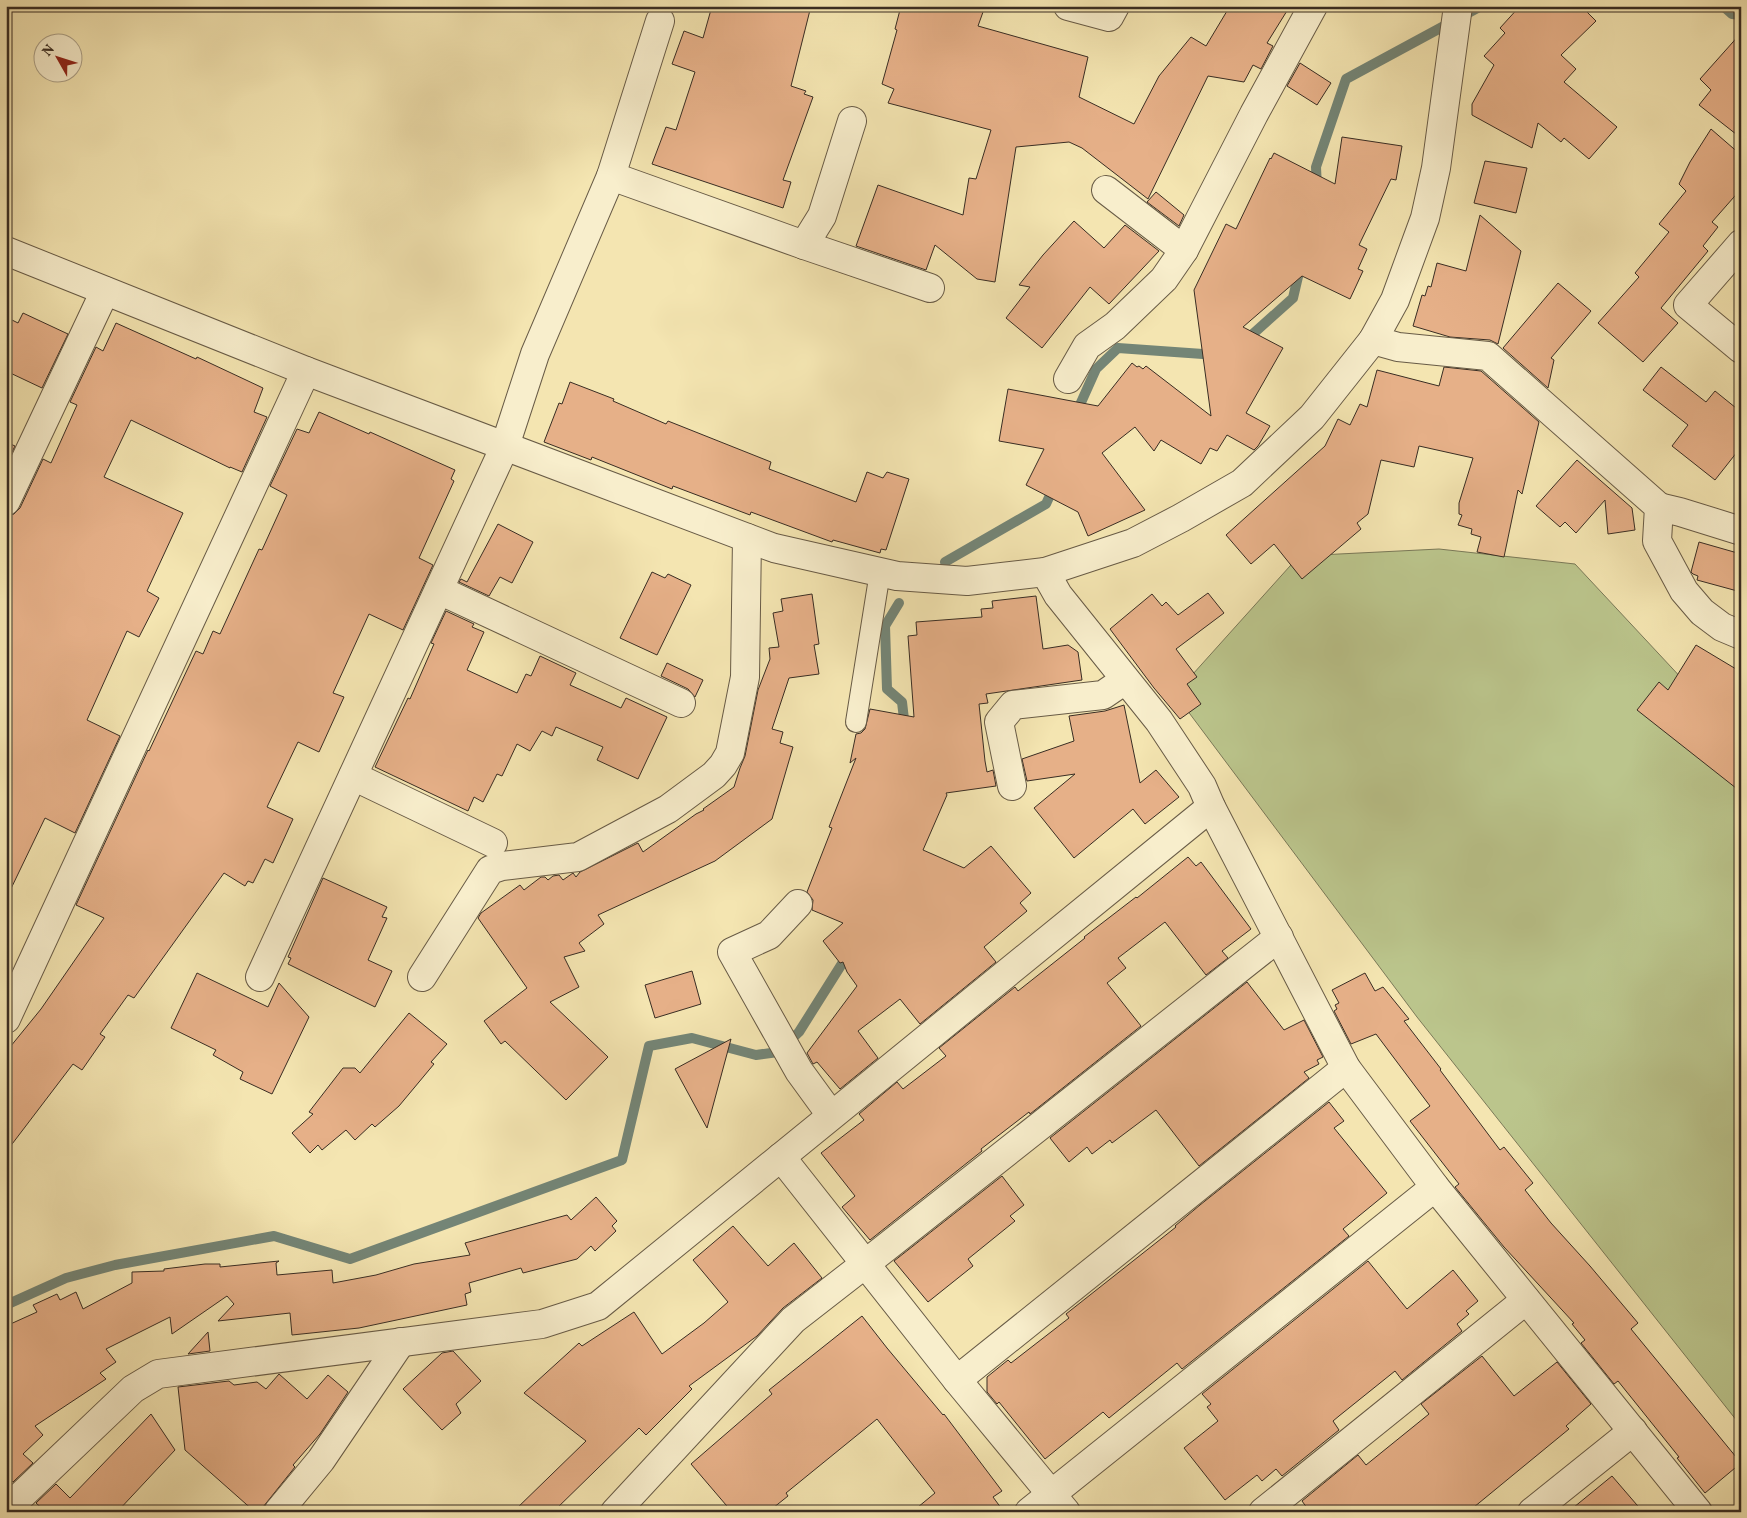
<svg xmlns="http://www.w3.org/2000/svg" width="1747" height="1518" font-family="Vollkorn,serif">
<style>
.green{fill:#bbc58c;stroke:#7a7958}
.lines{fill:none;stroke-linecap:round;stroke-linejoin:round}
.stream{stroke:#748576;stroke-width:10}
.building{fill:#e6b088;stroke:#392d23}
.lane-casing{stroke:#685b46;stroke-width:22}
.street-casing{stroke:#685b46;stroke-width:30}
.lane{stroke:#f8eecc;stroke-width:20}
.street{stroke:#f8eecc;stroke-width:28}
</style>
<rect width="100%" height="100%" fill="#f4e5b1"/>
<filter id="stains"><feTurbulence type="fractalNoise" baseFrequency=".004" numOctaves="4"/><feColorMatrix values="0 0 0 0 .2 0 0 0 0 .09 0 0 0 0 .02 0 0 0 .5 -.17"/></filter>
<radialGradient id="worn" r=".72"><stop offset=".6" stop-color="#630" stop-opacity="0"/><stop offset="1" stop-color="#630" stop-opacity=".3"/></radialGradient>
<path class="green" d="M1439,549L1575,564L1741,742V1426L1417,1017L1175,694L1299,556Z"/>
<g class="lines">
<g class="stream">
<path d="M1723,6L1732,14L1741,15"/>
<path d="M1317,188L1316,167L1346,79L1481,6"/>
<path d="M1245,341L1293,298L1300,268"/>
<path d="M1078,414L1079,407L1096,369L1118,348L1217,355"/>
<path d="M945,562L1046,504L1055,484"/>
<path d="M899,603L885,626L887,689L902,702L905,728"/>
<path d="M6,1305L66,1278L115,1265L274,1236L350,1259L622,1160L649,1046L692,1038L756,1055L778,1052L799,1032L850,951"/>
</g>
</g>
<g class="building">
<path d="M712,6H811L791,86L806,91L804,94L813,97L783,180L791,182L783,208L652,164L666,127L676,130L695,72L672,64L684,31L703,38Z"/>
<path d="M901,6H964L983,12L978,26L1088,57L1079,97L1134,124L1159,76L1191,37L1206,46L1230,6H1290L1267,43L1273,46L1261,69L1253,65L1244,82L1208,76L1148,199L1082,148L1069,142L1016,147L995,282L977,279L935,245L926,270L856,246L878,185L963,215L969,178L976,179L991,130L888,103L894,89L882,84L897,30L895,29Z"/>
<path d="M1520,6H1581L1596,21L1561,55L1576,69L1564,82L1617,127L1589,159L1564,138L1561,142L1538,123L1532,148L1472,115V104L1494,65L1484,56L1505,33L1500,28Z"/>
<path d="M1741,33V138L1699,105L1711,90L1700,79Z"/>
<path d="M1300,63L1331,83L1317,105L1287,86Z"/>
<path d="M1711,129L1741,155V189L1712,222L1718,227L1703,246L1708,251L1661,308L1678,323L1643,362L1598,323L1639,277L1635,273L1669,232L1659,224L1686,191L1679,184L1690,162Z"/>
<path d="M1342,137L1402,146L1396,180L1391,179L1359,245L1367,249L1358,269L1363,271L1350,299L1302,276L1243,327L1283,348L1246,413L1270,426L1258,446L1254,450L1227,435L1217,451L1210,448L1201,464L1161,440L1154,451L1135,427L1102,453L1145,510L1088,536L1078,512L1026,485L1044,449L999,441L1008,389L1098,406L1132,363L1137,367L1139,366L1143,369L1146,366L1211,416L1194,290L1226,224L1236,229L1270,158L1271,159L1274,153L1335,184Z"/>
<path d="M1485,161L1527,168L1516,213L1474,203Z"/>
<path d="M1156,192L1184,215L1179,226L1147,202Z"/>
<path d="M1480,215L1521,251L1498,344L1490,340L1450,337L1413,326L1422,295L1425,296L1428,286L1431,287L1437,263L1466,271Z"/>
<path d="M1074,221L1104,248L1125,225L1159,251L1109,304L1090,287L1042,348L1006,318L1030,287L1019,285L1043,255Z"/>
<path d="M1558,283L1591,311L1551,358L1554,360L1548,388L1503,348Z"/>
<path d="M23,313L68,334L42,388L6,371V317L18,323Z"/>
<path d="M116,323L196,359L197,357L263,388L254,412L267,417L242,472L230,467V468L131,420L104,477L183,513L147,591L159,598L139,637L127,631L87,720L120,736L75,833L45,818L6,899V516L14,514L20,508L43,459L51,463L77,405L70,402L96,347L103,351Z"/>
<path d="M1444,367L1481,371L1539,422L1522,494L1518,490L1504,557L1477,552L1481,537L1471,534L1472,529L1458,525L1462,515L1459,514V503L1473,458L1419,446L1414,467L1381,460L1368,514L1357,523L1361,529L1302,579L1274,544L1251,564L1226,535L1325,446L1338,419L1350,425L1360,404L1367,407L1377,370L1439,386Z"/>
<path d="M1661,367L1706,402L1715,391L1741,412V447L1715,480L1672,446L1688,425L1643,390Z"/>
<path d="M570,382L614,399L613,401L666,424L668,421L771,462L769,469L856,502L867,472L883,478L887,472L909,479L886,550L881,549L880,553L833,540L832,542L751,512L750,515L673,486L672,489L592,457L591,460L544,442L559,403L562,404Z"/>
<path d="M319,412L369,434L370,432L455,470L451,479L454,481L419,558L433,565L403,630L369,614L333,693L344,697L319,752L298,742L267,807L293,819L273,863L265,859L253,883L248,881L245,886L224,873L134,998L128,995L100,1034L105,1037L82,1070L73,1064L6,1152V1052L41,1009L104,918L76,905L148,750L149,751L196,651L203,654L213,631L220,634L259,549L262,550L287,495L270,486L297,429L309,433Z"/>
<path d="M6,442L15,446L6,464Z"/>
<path d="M1577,460L1632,508L1635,530L1608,534L1605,500L1576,533L1565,522L1560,527L1536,506Z"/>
<path d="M498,524L533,542L512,583L500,577L489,596L459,582L461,579L467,582Z"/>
<path d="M1699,542L1741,554V592L1697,580L1698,576L1693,574L1691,572Z"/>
<path d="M652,572L665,578L668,574L691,585L657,655L620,638Z"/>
<path d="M1208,593L1224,613L1176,649L1197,677L1187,684L1201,704L1180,719L1154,688L1110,629L1152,594L1162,606L1166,602L1178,615Z"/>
<path d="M812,594L819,644L814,645L819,674L789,678L772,729L783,732L780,743L793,747L772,819L715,861L598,915L604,924L579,943L585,951L564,957L579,987L550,1002L608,1057L566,1100L505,1041L501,1044L484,1021L527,988L478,918L481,913L520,885L524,890L541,877H545L548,880L553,876L559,875L563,880L573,873L576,877L580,872L638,843L643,852L696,814L704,810L703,809L734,787L740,768L745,756L758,690L770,659L769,648L779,647L773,613L783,611L781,599Z"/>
<path d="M1036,596L1043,649L1068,645L1078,652L1082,680L986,694L988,703L979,704L985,761L987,772L993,770L996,786L946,793L947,795L923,850L964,868L991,846L1031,893L1020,903L1027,911L984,947L996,962L920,1024L900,999L858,1031L878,1058L840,1089L817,1062L813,1064L807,1053L857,986L847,972L843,962L840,963L823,941L843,923L812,910L813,900L807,892L832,828L829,827L856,758L850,763L856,734L861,733L865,729L870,709L914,717L908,636L917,635L916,622L982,617L981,609L993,608L992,601Z"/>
<path d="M446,611L474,624L472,627L484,632L467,670L517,693L526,674L531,676L540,656L576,673L570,685L621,708L626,698L667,717L638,779L597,760L603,747L556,727L552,736L542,731L530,751L517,744L502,776L497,774L483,802L474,797L468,811L375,767L408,698L410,699L434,644L431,643Z"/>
<path d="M1696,645L1741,672V792L1637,710L1659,682L1668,690Z"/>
<path d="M667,663L703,680L695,697L688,689L661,676Z"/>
<path d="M1124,705L1140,783L1156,770L1179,797L1145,824L1133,809L1074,858L1034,808L1075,774L1027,781L1022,759L1074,741L1069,716L1105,711Z"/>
<path d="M1188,857L1196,866L1201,862L1251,929L1222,951L1228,958L1206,975L1165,922L1118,958L1126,968L1107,983L1141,1026L1030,1114L1029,1112L981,1149L982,1151L870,1240L842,1207L855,1196L821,1153L864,1120L859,1114L897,1082L903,1089L946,1056L939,1048L1015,987L1018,991L1085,938L1084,937L1136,897L1137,898Z"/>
<path d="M323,878L387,907L382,917L387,918L368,960L392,971L375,1007L288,964L291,958L288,957Z"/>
<path d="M692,971L701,1004L655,1018L645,985Z"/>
<path d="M197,973L268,1007L279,983L309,1017L272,1094L240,1079L243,1072L213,1055L216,1050L171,1028Z"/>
<path d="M1365,973L1375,991L1383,987L1409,1019L1404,1021L1441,1069L1440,1070L1500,1150L1504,1147L1533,1183L1525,1190L1551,1223L1590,1266L1638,1323L1631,1329L1741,1463L1705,1493L1677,1458L1679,1457L1618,1381L1614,1384L1581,1343L1585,1340L1572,1324L1574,1323L1504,1247L1455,1187L1459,1184L1410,1121L1430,1106L1376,1034L1351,1044L1334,1011L1337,1009L1335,1005L1339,1003L1332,990Z"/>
<path d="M1247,982L1284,1030L1304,1020L1323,1057L1317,1060L1319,1064L1304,1072L1309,1078L1199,1166L1156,1110L1112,1143L1110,1140L1092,1154L1087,1147L1069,1162L1050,1138Z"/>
<path d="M409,1013L447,1044L431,1062L434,1064L399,1106L375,1127L372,1124L355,1140L346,1130L322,1150L318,1145L310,1153L292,1133L313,1114L309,1112L343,1068H355L360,1073Z"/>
<path d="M731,1039L707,1128L675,1069Z"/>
<path d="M1329,1102L1344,1121L1334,1128L1387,1193L1343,1229L1349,1236L1182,1369L1177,1363L1109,1418L1103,1412L1045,1459L999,1402L997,1404L987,1392V1377L1008,1360L1011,1363L1069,1318L1066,1314L1176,1227L1175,1226L1200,1205Z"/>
<path d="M1002,1176L1024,1205L1010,1216L1015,1221L968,1259L973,1266L928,1302L894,1261Z"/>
<path d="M596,1197L617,1221L612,1226L616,1231L595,1251L591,1246L577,1259L523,1273L521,1268L469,1283L471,1292L465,1294L467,1305L359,1328L292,1335L290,1313L218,1321L234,1304L227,1296L172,1334L170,1317L106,1349L116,1362L100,1373L106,1379L35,1426L43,1435L23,1454L33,1463L13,1482L6,1476V1326L37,1312L33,1305L57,1294L60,1300L76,1292L83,1309L132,1283V1272L164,1271V1269L205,1264H220V1267L279,1261L276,1263L277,1275L332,1270L333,1283L376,1275L414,1264L470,1255L465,1243L567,1215L571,1220Z"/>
<path d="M733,1226L768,1266L794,1243L822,1278L783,1308L757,1336L689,1386L692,1389L646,1435L639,1428L553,1512H513L586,1441L524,1393L579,1343L582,1346L634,1312L662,1354L704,1323L728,1302L693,1260Z"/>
<path d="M1368,1261L1407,1309L1453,1270L1478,1301L1466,1311L1469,1314L1457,1324L1462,1331L1402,1380L1395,1371L1339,1416L1333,1421L1339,1430L1282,1476L1276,1469L1262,1481L1257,1475L1225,1500L1184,1448L1218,1421L1207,1407L1211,1404L1202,1394Z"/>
<path d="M862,1316L887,1348L943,1415L944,1414L1002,1491L993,1497L1004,1512H912L935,1493L877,1419L786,1493L788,1496L768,1512H732L691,1464L772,1394L769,1390Z"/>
<path d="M208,1332L210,1351L188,1354Z"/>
<path d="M453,1351L481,1381L456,1404L461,1413L442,1430L403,1389L442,1353Z"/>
<path d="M1482,1356L1514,1396L1557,1362L1591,1404L1566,1426L1569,1429L1468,1512H1310L1302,1501L1358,1455L1366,1465L1429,1414L1421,1404Z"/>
<path d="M279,1374L307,1399L328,1375L348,1392L320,1434L293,1465L295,1467L259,1512H255L185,1450L178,1387L229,1381L234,1385L257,1382L266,1389Z"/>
<path d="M151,1414L175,1450L117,1512H46L36,1503L56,1484L70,1498Z"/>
<path d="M1612,1476L1643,1512H1568Z"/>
</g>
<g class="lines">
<g class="lane-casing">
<path id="lane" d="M856,722L880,572"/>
</g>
<g class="street-casing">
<g id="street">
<path d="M1068,6L1109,17L1115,6"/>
<path d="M611,176L804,245L930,288"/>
<path d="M1106,190L1184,250"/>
<path d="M1741,244L1688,305L1741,349"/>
<path d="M804,245L822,216L852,121"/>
<path d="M6,251L306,371L774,548L897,576L967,581L1045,572L1133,543L1181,518L1242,483L1312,417L1373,340L1395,300L1425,218L1436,168L1458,6"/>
<path d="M1373,340L1398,347L1488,356L1659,507L1657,541L1684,591L1702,612L1722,627L1741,635"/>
<path d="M1068,379L1087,346L1115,326L1164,279L1184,250L1254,114L1313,6"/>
<path d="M6,501L105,291"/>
<path d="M1659,507L1680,512L1741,531"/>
<path d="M1045,572L1058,595L1159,721L1202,786L1211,807L1346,1068L1435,1187L1698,1512"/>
<path d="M439,590L681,703"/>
<path d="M353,776L493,843"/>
<path d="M1012,786L999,722L1013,705L1103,695L1125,680"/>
<path d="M798,904L769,935L732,952L799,1071L831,1115"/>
<path d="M260,977L505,446L535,354L611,176L660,21"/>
<path d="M422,977L490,870L502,866L578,857L668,809L714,775L723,765L730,753L745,677L747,538"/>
<path d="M6,1019L306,371"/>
<path d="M781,1157L957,1380L1066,1512"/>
<path d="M957,1380L1346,1068"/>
<path d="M6,1510L133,1389L158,1374L542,1324L598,1306L1211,807"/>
<path d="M278,1512L321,1460L401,1342"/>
<path d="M615,1512L793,1320L865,1264L1279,937"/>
<path d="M1029,1512L1435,1187"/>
<path d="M1263,1512L1526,1300"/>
<path d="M1532,1512L1633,1431"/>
</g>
</g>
<use href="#lane" class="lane"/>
<use href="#street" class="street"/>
</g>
<rect width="1747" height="1518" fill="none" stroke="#f4e5b1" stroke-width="25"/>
<rect x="8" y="8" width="1732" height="1503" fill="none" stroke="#392d23" stroke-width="2.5"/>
<rect x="12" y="12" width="1722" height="1493" fill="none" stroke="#392d23"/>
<g transform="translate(58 58) rotate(309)"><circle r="24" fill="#f8eecc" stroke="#aca188"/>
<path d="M0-4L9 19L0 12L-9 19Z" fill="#8f2418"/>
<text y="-8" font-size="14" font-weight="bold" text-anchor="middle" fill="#392d23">N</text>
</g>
<rect width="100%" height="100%" filter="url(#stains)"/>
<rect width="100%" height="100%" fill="url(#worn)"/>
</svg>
